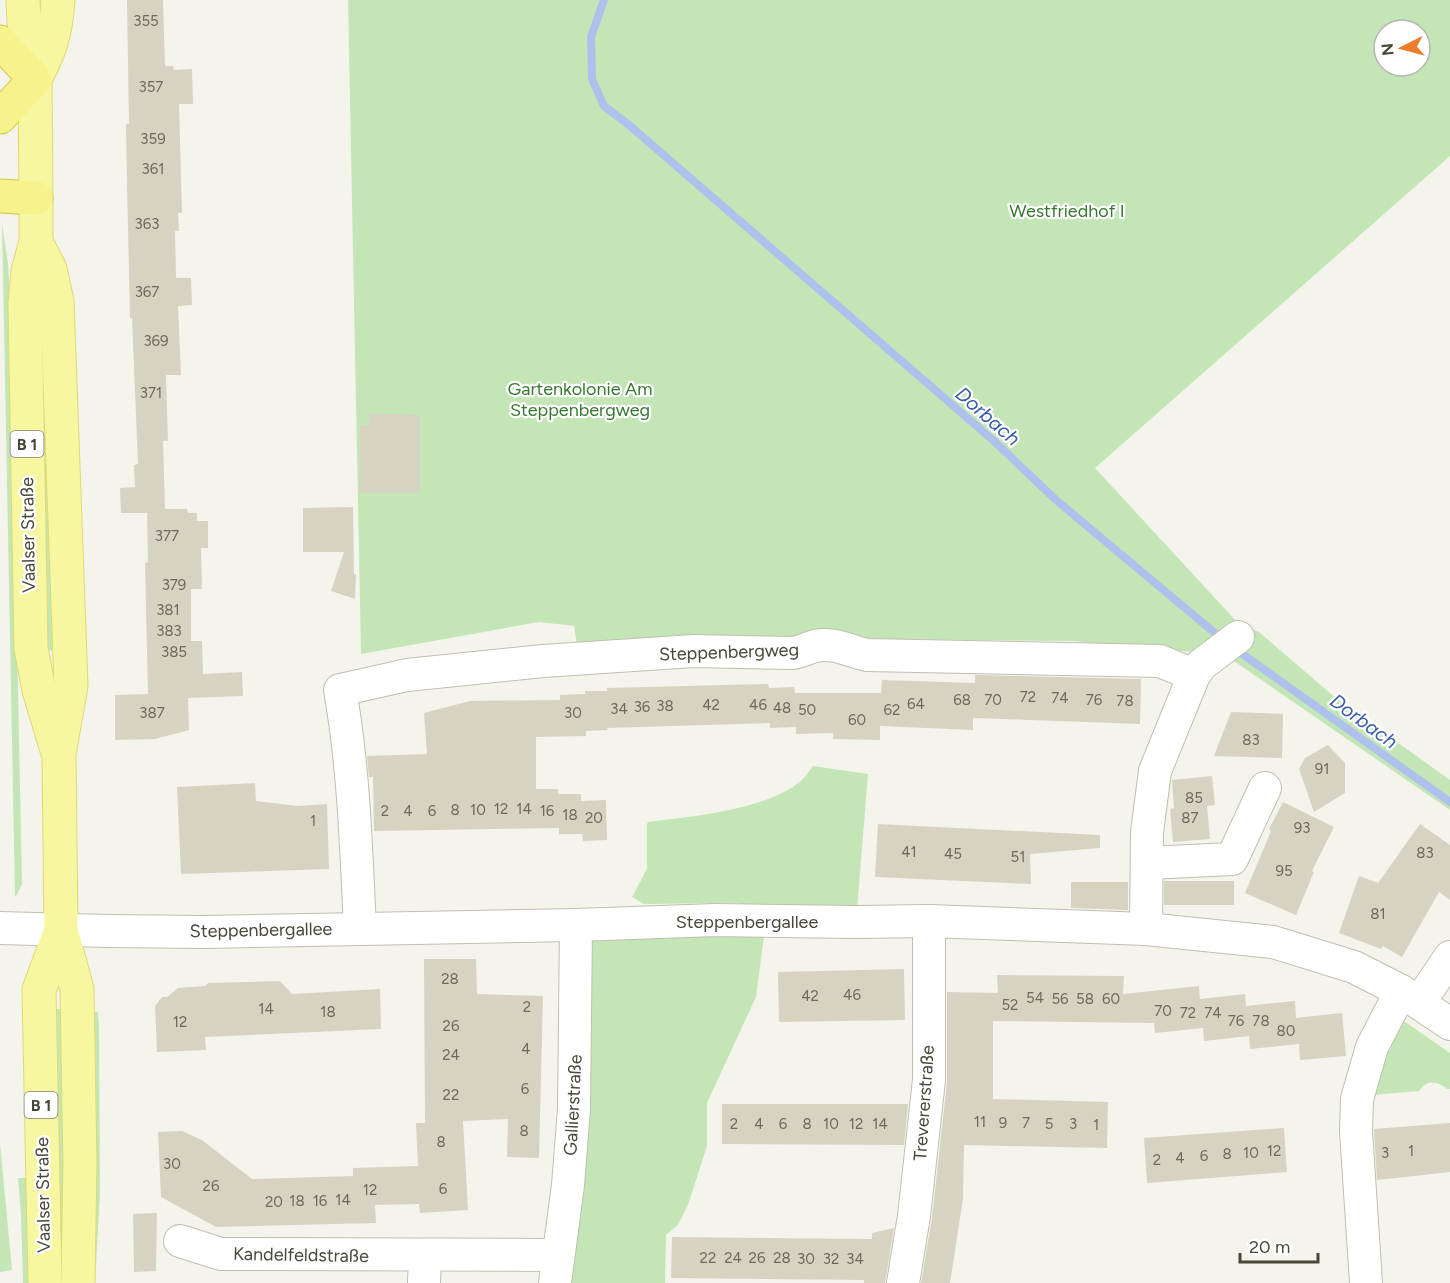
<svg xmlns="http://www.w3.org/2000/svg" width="1450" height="1283" font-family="Figtree,sans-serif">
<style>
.green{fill:#c4e6b7;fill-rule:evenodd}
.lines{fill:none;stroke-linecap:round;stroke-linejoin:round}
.stream{stroke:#adc1ec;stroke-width:8}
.building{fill:#d6d3c2}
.minor-casing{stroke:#c0bfae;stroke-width:34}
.primary-casing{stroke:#ddda71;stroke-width:35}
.trunk-casing{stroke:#d4c746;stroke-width:35}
.minor{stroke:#fff;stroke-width:32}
.primary{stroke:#f8f7a1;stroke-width:33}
.trunk{stroke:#f6f28c;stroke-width:33}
.labels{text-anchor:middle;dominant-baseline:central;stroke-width:4.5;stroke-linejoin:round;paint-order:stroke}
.number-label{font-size:15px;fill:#6c6a5b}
.shield{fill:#fff;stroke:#807e74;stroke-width:1.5}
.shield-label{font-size:16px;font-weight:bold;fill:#494739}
.park-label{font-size:18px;fill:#377830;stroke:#fff}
.street-label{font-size:18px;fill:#494739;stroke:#fff}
.water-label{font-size:20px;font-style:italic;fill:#395caf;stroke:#fff}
</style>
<rect width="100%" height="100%" fill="#f5f4ec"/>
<g class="green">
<path d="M348,0H1450V156L1095,468L1238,623L1259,632L1338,700L1450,780V810L1231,659L1199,652L1144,649L1073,641L685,637L577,646L574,626L539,622L361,654ZM1384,30H1420V66H1384Z"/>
<path d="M2,224L8,263L10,300L22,884L18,893L15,897Z"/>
<path d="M44,395L54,650L51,651L48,649L41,396Z"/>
<path d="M813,766L868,774L856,922L766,921L756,997L707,1103V1146L688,1205L678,1225L666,1235L665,1283H555L576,925L734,920L740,903L644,904L632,897L647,869V824L648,822C693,816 766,810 801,781C805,777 809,771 813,766Z"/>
<path d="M52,1009H63L64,1283H58Z"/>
<path d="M91,1012H98L99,1027L100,1194L95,1283H91Z"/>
<path d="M1401,1019L1450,1053V1089H1447C1438,1081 1427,1079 1419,1091L1373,1095L1382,1055Z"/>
<path d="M0,1143L12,1270L0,1272Z"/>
<path d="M18,1178H28L31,1283H23L21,1214Z"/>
</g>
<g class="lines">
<g class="stream">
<path d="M604,0L591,37L592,79L604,106L629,125L994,441L1056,500L1222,639"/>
<path d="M1234,648L1450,802"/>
</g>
</g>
<g class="building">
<path d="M127,0H163L165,66H173L174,70L192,69L193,104H179L182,213H178L179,231H175L176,278H191L192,305L178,306L181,375H166L168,441H163L165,509H187L188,513H197V521H208V548H201L202,589H191V641H202L203,674L242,672L243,696L188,698L189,730L155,739L115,740V695L148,694L145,563L148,562L147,513H121L120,488L135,487L134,465L138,464L132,318H130L127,184L126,124H129Z"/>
<path d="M369,414L420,415V493H359L360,425H369Z"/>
<path d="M353,507L354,574L356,575L355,599L331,591L344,552H303V508Z"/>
<path d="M975,675L1141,679L1140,724L973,718V730L880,726V740L833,739V733L796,734V727L770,728V723L607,728L608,730L586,731V736L536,737V789H558V794H581V801L606,800L607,840L583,841L582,834H559V828L374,831L373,777H369L367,756L427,754L424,713L470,701L560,700V695L585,694V691H607V688L768,684L769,688L794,687L795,693H881L882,680L975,683Z"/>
<path d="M1231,712L1283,714L1282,758L1214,756Z"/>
<path d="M1328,745L1345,763V793L1314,812L1299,769L1305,758Z"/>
<path d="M1212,776L1215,805L1207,806L1210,839L1173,842L1170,809L1174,808L1172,780Z"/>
<path d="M255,783L256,801L298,806L327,804L329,869L181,874L177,787Z"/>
<path d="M1283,802L1334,827L1312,871L1314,872L1296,915L1245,893L1271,831L1269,829Z"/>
<path d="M878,824L1100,835V848L1030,854L1031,884L875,877Z"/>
<path d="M1420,824L1450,845V900L1439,892L1402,957L1383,946L1381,949L1339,933L1359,876L1378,883Z"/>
<rect x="1164" y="881" width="70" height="24"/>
<path d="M1071,882H1128V910L1071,908Z"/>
<path d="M424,959H476L477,994L543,996L539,1158L507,1157L508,1119L463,1121L468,1210L420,1213L419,1204L375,1205L376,1223L216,1227L161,1197L158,1132L182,1131L202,1140L252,1179L353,1176V1168L418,1166L416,1123H425Z"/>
<path d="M904,969L905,1020L779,1022L778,972Z"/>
<path d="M997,975L1124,976L1123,994L1199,986L1200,999L1245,994L1246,1006L1295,1001L1296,1018L1342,1013L1346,1056L1300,1060L1299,1044L1250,1049L1249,1036L1204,1041L1203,1028L1155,1033L1154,1023L993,1021V1099L1108,1102L1107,1148L964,1145L963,1199L950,1283H921L932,1218L947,1082V992L998,993Z"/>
<path d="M280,981L292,994L380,989L381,1029L205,1037L206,1050L157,1052L155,1006L162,997H167L178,988L205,986L208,983Z"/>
<path d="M722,1104H908L904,1145L722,1144Z"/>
<path d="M1450,1123V1172L1377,1180L1374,1129Z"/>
<path d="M1284,1128L1287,1172L1147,1183L1144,1138Z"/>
<path d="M157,1213L156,1271L134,1272L133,1214Z"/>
<path d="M894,1228L885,1283H864V1280L671,1278L672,1237L872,1239V1233Z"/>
</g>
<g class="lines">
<g class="minor-casing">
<g id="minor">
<path d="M1147,863L1232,859L1265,788"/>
<path d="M0,928L107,931L205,932L576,925L716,920L856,922L929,921L1146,929L1273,942L1354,967L1401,991L1450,1024"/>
<path d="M360,928C356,848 354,769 340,690L407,675L543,661L694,651L792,653C801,652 807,648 815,646C834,642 849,651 867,655L1160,661L1194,675"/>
<path d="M1146,929L1147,832L1155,771L1194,675L1201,665L1238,637"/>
<path d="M1419,1003L1450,957"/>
<path d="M180,1241L221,1254L558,1255"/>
<path d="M424,1283L425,1255"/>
<path d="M555,1283L568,1185L574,1109L576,925"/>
<path d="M903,1283L914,1216L929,1080V921"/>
<path d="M1366,1283L1356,1131L1357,1099L1372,1047L1401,991"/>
</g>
</g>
<g class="primary-casing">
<g id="primary">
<path d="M23,0L24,23L35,79L36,198V242L28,271L25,303L31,648L39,690L57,750"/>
<path d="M35,79C50,51 56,33 58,0"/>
<path d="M36,242L50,269L57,301L71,686L59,754L61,930L77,989L80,1163L78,1283"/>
<path d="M45,1283L39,990L61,930"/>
</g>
</g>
<g class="trunk-casing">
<g id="trunk">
<path d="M0,42L35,79L0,117"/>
<path d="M0,196L36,198"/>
</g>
</g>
<use href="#minor" class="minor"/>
<use href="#primary" class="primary"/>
<use href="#trunk" class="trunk"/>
</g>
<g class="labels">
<g class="number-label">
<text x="146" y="21">355</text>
<text x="151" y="87">357</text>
<text x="153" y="139">359</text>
<text x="153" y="169">361</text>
<text x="147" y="224">363</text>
<text x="147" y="292">367</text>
<text x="156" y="341">369</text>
<text x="151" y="393">371</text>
<text x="167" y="536">377</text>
<text x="174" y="585">379</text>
<text x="168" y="610">381</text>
<text x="169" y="631">383</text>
<text x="174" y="652">385</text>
<text x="1028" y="697">72</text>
<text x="1060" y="698">74</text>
<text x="962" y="700">68</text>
<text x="993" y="700">70</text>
<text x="1094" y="700">76</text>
<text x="1125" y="701">78</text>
<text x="916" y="704">64</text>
<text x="711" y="705">42</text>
<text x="758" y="705">46</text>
<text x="665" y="706">38</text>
<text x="642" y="707">36</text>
<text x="782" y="708">48</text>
<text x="619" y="709">34</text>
<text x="807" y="710">50</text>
<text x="892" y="710">62</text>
<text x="152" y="713">387</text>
<text x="573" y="713">30</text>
<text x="857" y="720">60</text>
<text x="1251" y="740">83</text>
<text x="1322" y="769">91</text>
<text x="1194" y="798">85</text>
<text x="501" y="809">12</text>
<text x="524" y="809">14</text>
<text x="455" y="810">8</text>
<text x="478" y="810">10</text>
<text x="385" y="811">2</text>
<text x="408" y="811">4</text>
<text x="432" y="811">6</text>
<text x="547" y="811">16</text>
<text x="570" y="815">18</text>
<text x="594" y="818">20</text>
<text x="1190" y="818">87</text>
<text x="313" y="821">1</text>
<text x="1302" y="828">93</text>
<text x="909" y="852">41</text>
<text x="1425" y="853">83</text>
<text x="953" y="854">45</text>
<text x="1018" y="857">51</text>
<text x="1284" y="871">95</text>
<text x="1378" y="914">81</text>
<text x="450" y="979">28</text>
<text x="852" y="995">46</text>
<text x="810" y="996">42</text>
<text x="1035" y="998">54</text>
<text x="1060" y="999">56</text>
<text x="1085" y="999">58</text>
<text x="1111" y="999">60</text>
<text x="1010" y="1005">52</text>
<text x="527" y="1007">2</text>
<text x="266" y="1009">14</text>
<text x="1163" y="1011">70</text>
<text x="328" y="1012">18</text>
<text x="1188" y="1013">72</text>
<text x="1213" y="1013">74</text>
<text x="1236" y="1021">76</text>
<text x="1261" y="1021">78</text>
<text x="180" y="1022">12</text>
<text x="451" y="1026">26</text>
<text x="1286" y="1031">80</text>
<text x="526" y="1049">4</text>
<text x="451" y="1055">24</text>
<text x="525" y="1089">6</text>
<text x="451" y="1095">22</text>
<text x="980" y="1122">11</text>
<text x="1003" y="1123">9</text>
<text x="1026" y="1123">7</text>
<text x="734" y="1124">2</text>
<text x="759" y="1124">4</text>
<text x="783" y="1124">6</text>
<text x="807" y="1124">8</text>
<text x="831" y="1124">10</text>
<text x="856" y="1124">12</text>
<text x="880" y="1124">14</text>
<text x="1049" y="1124">5</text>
<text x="1073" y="1124">3</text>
<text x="1096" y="1125">1</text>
<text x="524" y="1131">8</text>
<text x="441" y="1142">8</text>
<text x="1274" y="1151">12</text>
<text x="1411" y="1151">1</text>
<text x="1251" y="1153">10</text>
<text x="1385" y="1153">3</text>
<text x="1227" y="1154">8</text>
<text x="1204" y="1156">6</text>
<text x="1180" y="1158">4</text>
<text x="1157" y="1160">2</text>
<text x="172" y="1164">30</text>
<text x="211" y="1186">26</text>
<text x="443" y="1189">6</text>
<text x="370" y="1190">12</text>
<text x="343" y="1200">14</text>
<text x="297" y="1201">18</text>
<text x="320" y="1201">16</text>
<text x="274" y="1202">20</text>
<text x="708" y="1258">22</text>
<text x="733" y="1258">24</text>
<text x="757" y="1258">26</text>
<text x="782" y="1258">28</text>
<text x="806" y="1259">30</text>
<text x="831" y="1259">32</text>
<text x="855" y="1259">34</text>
</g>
<g class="shield">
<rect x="10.5" y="431" width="33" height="26" rx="4.5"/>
<rect x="24.5" y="1092" width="33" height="26" rx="4.5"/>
</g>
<g class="shield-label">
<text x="27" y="444">B 1</text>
<text x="41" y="1105">B 1</text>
</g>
<g class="park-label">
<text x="1067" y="211">Westfriedhof I</text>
<text x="580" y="389">Gartenkolonie Am<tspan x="580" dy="21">Steppenbergweg</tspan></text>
</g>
<g class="street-label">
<text transform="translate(28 535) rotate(-91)">Vaalser Straße</text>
<text transform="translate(729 652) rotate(-2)">Steppenbergweg</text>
<text x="747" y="922">Steppenbergallee</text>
<text transform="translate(261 930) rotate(-1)">Steppenbergallee</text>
<text transform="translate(924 1103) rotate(-86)">Trevererstraße</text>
<text transform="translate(573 1105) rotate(-87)">Gallierstraße</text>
<text transform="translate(43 1195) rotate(-91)">Vaalser Straße</text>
<text transform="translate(301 1255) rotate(1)">Kandelfeldstraße</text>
</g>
<g class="water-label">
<text transform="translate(988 416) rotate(41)">Dorbach</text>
<text transform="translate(1364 721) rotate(36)">Dorbach</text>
</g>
</g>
<g transform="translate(1402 48) rotate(264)"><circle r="28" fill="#ffffff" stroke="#b6b5b0" stroke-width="1.5"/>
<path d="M0-4.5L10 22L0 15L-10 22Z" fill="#ec7e2b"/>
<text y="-9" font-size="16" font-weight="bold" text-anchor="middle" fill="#494739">N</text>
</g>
<path d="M1240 1253v9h78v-9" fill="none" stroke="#494739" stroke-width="3"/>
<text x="1249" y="1253" font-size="18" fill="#494739" stroke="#ffffff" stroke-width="4.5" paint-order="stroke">20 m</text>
</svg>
